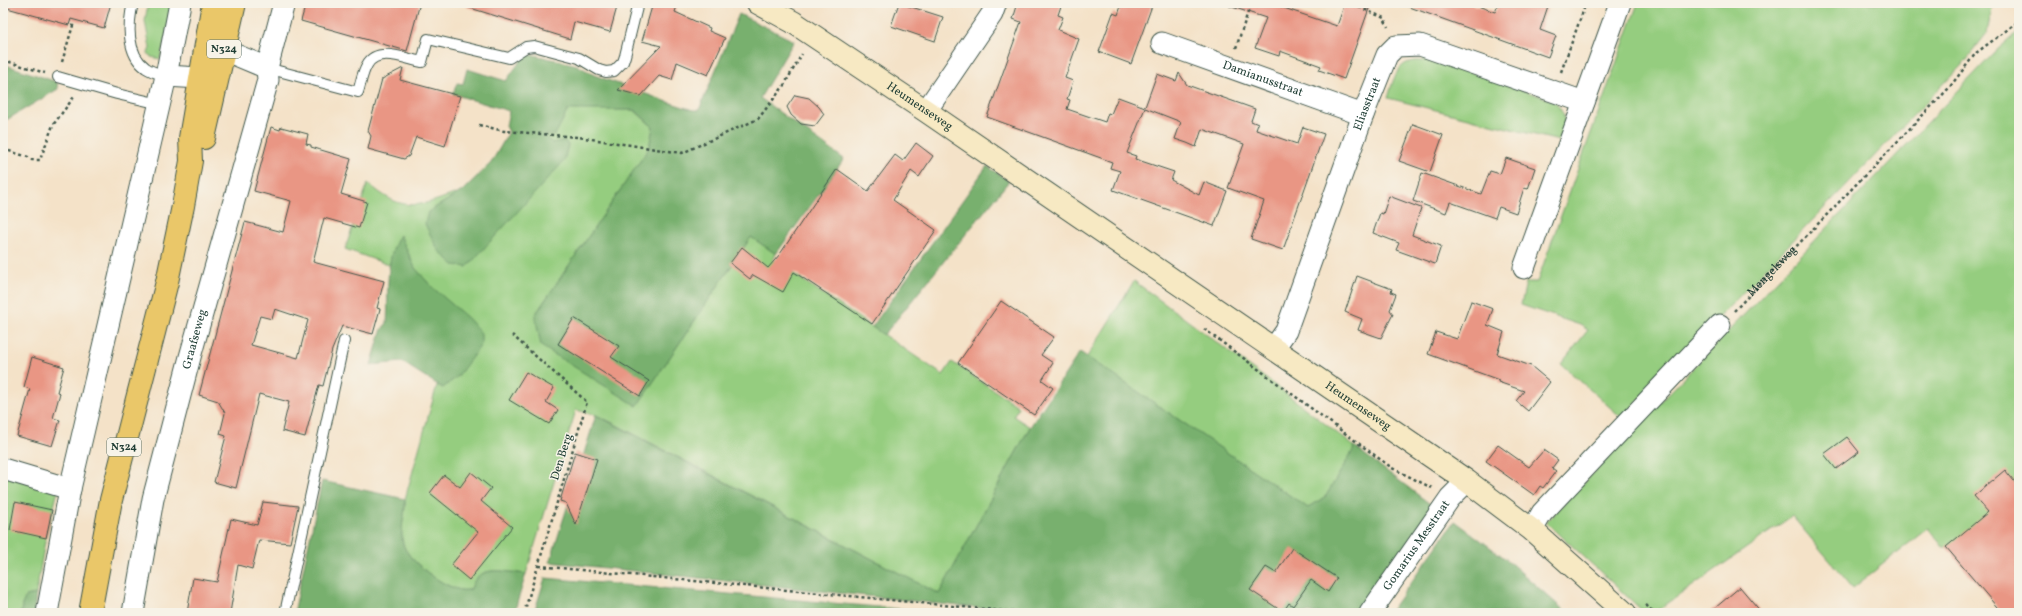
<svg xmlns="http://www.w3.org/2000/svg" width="2022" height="616" font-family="Vollkorn,serif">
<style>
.green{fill:#95cd7f;stroke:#5a855a}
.forest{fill:#78b06e;stroke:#4c7651}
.building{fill:#e99684;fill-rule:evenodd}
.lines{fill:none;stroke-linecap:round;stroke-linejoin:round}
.lane-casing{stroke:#3f564a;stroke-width:12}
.street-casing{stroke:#3f564a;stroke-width:23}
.secondary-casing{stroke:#3f564a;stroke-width:24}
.primary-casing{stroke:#3f564a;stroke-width:24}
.path{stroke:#3f564a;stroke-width:2.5;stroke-dasharray:3 3;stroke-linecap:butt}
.lane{stroke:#fff;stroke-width:10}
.street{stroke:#fff;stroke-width:21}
.secondary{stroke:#f7e9c3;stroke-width:22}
.primary{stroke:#eac769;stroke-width:22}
.labels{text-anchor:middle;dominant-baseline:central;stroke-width:3;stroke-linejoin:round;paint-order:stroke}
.shield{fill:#f7f3e8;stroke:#60746a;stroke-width:1}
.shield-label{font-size:11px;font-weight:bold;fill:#1f3d34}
.street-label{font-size:12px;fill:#1f3d34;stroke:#f7f3e8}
</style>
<rect width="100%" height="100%" fill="#f7f3e8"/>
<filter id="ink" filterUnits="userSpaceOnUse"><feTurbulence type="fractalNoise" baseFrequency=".025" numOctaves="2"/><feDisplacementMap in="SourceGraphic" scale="8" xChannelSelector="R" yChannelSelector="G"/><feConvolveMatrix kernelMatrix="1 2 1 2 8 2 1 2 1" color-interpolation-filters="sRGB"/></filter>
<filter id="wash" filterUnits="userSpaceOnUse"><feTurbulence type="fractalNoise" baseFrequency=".012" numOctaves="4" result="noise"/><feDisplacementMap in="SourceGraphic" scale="16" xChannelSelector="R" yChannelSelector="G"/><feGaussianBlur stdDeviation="0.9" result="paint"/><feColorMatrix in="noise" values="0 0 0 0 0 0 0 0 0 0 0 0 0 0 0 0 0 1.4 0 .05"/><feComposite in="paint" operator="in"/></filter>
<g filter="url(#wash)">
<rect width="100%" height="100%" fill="#f4e2c8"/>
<g class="green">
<path d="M148,3H174L160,59L151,57L148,53L150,48L145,21Z"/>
<path d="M1638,3H1993L1987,33L1962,65L1622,418L1561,364L1588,330L1580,325L1521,305L1526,282H1537Z"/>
<path d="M2019,31V573L1952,547H1943L1928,528L1853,588L1792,516L1654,613H1645L1546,522L1997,50Z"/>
<path d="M1425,56L1554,101C1568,117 1566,122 1559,141L1388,98C1394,78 1397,58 1423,61Z"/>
<path d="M568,109L634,110L653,127L649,148L535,315L637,406L751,237L776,254L773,260L943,375L952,362L1019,407L1013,416L1030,427L939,594L611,422L596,415L576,410L526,574C504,572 478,563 471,589C455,598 407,561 403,544C399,529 406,514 405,499L437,385L443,388L432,287L415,268L400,235L389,265L345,249L368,183C401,212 416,208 454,194L456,195L428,212L552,143L543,135L555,134Z"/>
<path d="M1134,281L1288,395L1355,447L1326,496L1308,508L1087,357Z"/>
<path d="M3,475L58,491L45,541L36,594L26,596L22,605L21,613H3Z"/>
</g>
<g class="forest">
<path d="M739,14L794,41L760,98L844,159L776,254L751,237L637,406L541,346L535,315L649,148L653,127L635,110H568L555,135H544L552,143L564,140L568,145L564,161L467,267L454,265L438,250L425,224L428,212L462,191L491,163L509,132L506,126L509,111L453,94L457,83L463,84L467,69L506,81L524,56L534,55L577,65L594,75L668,102L693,110H699Z"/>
<path d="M3,64L57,82L58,89L8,119L3,120Z"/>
<path d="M987,166L1009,181L884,335L872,327Z"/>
<path d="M400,235L415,268L432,287L469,319L481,333V345L458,376L443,388L402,362L371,365L382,329L387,323C389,294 384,260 400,235Z"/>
<path d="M1080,352L1308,508L1326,496L1355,447L1434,507L1362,613H1025L550,562L596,415L939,594L1030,427Z"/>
<path d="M322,481L405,499C406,514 399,529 403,544C407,561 455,598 471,589C478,563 504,572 526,574L514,613H294Z"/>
<path d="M1455,521L1506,559L1567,613H1389Z"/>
<path d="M545,578L947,613H534Z"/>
<path d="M36,594L34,613H21L22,605L26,596Z"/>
</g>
<g id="blocks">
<g class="building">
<path d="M8,3H111L104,28L71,19L69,25L7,8Z"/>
<path d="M306,3H420L407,51L301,21Z"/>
<path d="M468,3H603L617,7L610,32L574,22L570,39L467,7Z"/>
<path d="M653,3H667L677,6L675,12L710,28L709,31L725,38L708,75L677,62L672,80L659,76L641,96L618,90L661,46L642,41Z"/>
<path d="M899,3L943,17L935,41L891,26Z"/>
<path d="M1018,3H1062L1058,15L1063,17L1058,30L1079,39L1065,78L1073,81L1067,99L1070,100L1067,109L1105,122L1108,113L1111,114L1118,97L1145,107L1157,74L1176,81L1179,73L1187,85L1255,109L1251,121L1258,124L1256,130L1297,144L1303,127L1324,134L1283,250L1251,239L1264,201L1228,188L1244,144L1202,129L1196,147L1187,143L1175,139L1181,122L1145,108L1127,153L1136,156L1135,159L1174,172L1171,180L1199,195L1204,182L1227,191L1214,226L1113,190L1120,171L1110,168L1112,162L987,117L1021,22L1013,19Z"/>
<path d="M1122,3H1153L1131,64L1099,52L1113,13L1118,15Z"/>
<path d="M1230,3H1282L1281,7L1337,26L1345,3H1371L1344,79L1319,70L1321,66L1280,51L1279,56L1255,48L1266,18L1229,6Z"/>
<path d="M1405,3H1469L1495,12L1499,3H1549L1540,30L1556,36L1548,57L1404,5Z"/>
<path d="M403,68L400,80L460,96L445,146L416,137L409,156L404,159L368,149L371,136L368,131L382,79Z"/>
<path d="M795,95L809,98L819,107L824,114L815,126L801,124L791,115L787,107Z"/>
<path d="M1413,124L1443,135L1430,172L1399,161Z"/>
<path d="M271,127L280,130L281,127L308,134L306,144L311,145V147L351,159L341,194L367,202L359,228L324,218L313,262L384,281L377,308L380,309L373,334L342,326L332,350L323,386L319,385L305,437L282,431L289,402L259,394L236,488L214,482L226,436L220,434L225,413L218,401L199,395L245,222L283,232L291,201L254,191ZM275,309L308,320L298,358L251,345L260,316L272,319Z"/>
<path d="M916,143L933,156L919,177L911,171L893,200L936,230L872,324L794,272L783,292L753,275L750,279L730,263L742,247L768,268L780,254L837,169L868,191L895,155L903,161Z"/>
<path d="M1506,158L1535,168L1528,189L1524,188L1516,213L1499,207L1495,218L1450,202L1446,213L1413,201L1422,173L1481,194L1490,171L1500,174Z"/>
<path d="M1389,196L1421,208L1412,235L1441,246L1435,264L1396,250L1399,243L1373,233L1380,213L1383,214Z"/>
<path d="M1357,276L1392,289L1391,292L1396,294L1390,310L1393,314L1381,338L1358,330L1362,319L1345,312Z"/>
<path d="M1001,301L1054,337L1041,355L1053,363L1042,380L1053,388L1034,415L958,363Z"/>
<path d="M1471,301L1493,309L1487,325L1504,332L1497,354L1531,366L1550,382L1528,411L1516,401L1524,391L1498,382L1499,380L1428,354L1436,332L1457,339Z"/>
<path d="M574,318L619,346L611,357L649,381L640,396L558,344Z"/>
<path d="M32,357L64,367L57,392L60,393L53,418L60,420L52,446L17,436L30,389L24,387Z"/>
<path d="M526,372L554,388L546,402L558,410L549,424L509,400Z"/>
<path d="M1847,437L1859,452L1836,469L1824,454Z"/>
<path d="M1498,445L1529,467L1544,450L1558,460L1552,468L1556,471L1543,488L1540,486L1534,495L1486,461Z"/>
<path d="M575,452L597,459L576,525L566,503L560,501Z"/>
<path d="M2005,470L2019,487V613H2002L1946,547L1988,512L1974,496Z"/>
<path d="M471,472L491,488L481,501L512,527L469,580L451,565L478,532L430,493L444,475L460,487Z"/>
<path d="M15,502L52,510L46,538L10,530Z"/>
<path d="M263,502L298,506L290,543L259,540L252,569L238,565L230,613H187L193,578L217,582L231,519L257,525Z"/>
<path d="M1292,548L1337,578L1328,592L1311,580L1293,606L1289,603L1283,612L1250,590L1266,567L1276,573Z"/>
<path d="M1740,587L1762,613H1709Z"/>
</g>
</g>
</g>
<g filter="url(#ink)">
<use href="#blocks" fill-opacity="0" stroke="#3f564a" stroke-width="1"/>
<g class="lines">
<g class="lane-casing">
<g id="lane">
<path d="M133,3C128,23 126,54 146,68C152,72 160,74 166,76"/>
<path d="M267,68L358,92C361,83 362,73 367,65C377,46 406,59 422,62L428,39L509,58L526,47L534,46L579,58L599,70L606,72L614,71L623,62L625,56L638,3"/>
<path d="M58,77L117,94L160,104"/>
<path d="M285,613L344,341"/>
</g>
</g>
<g class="street-casing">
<g id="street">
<path id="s2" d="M1162,43L1363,115"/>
<path d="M224,50L267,68"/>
<path d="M166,76L200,78"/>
<path d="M926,111L992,14L996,3"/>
<path d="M1524,268L1620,3"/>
<path id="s3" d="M1274,348L1286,331L1363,115L1387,55L1396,46L1420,45L1584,102"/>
<path d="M3,469L70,489"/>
<path d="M1532,530L1542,513L1720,325"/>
<path d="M47,613L70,489L166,76L180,3"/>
<path id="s4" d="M133,613L153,499L190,357L268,80L267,68L284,3"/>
<path id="s5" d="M1370,613L1450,498L1467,481"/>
</g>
</g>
<g class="secondary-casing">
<g id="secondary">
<path id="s6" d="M758,3L793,22L926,111L1467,481L1532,530L1625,613"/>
</g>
</g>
<g class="primary-casing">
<g id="primary">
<path d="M204,138L235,3"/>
<path d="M90,613L111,500L167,282L183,206L191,161L190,138L213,3"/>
</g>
</g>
<g class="path">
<path d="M1347,3L1359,7L1360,3"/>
<path d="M1359,7L1384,18L1388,27"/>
<path d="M1236,48L1251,3"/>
<path d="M3,60L45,73"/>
<path d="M62,62L74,22"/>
<path d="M1561,72L1586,3"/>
<path d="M479,125L504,131L578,137L682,153L758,119L783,87L802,54"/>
<path d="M3,149L28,157L32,160H40L53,125L74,97"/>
<path id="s1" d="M1734,311L1949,88L1976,53L2019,21"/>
<path d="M1204,329L1392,468L1432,488"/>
<path d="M512,335L587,402L524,613"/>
<path d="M539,566L1025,613"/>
<path d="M1646,605L1654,613"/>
</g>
<use href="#lane" class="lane"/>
<use href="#street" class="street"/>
<use href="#secondary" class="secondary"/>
<use href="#primary" class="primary"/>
</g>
</g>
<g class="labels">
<g class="shield">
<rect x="207" y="40" width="34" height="18" rx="3"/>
<rect x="107" y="438" width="34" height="18" rx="3"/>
</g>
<g class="shield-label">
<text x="224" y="49">N324</text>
<text x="124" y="447">N324</text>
</g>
<g class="street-label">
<text stroke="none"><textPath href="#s2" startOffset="107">Damianusstraat</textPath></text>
<text stroke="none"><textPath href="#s3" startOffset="262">Eliasstraat</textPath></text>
<text stroke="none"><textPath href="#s6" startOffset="192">Heumenseweg</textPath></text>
<text stroke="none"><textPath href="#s1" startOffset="55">Mengelsweg</textPath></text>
<text stroke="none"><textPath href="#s4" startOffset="281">Graafseweg</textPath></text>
<text stroke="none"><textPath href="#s6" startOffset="723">Heumenseweg</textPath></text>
<text transform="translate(562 457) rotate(-73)">Den Berg</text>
<text stroke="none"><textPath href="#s5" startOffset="82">Gomarius Messtraat</textPath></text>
</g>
</g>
<rect width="2022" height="616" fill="none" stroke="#f7f3e8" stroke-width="16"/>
</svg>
